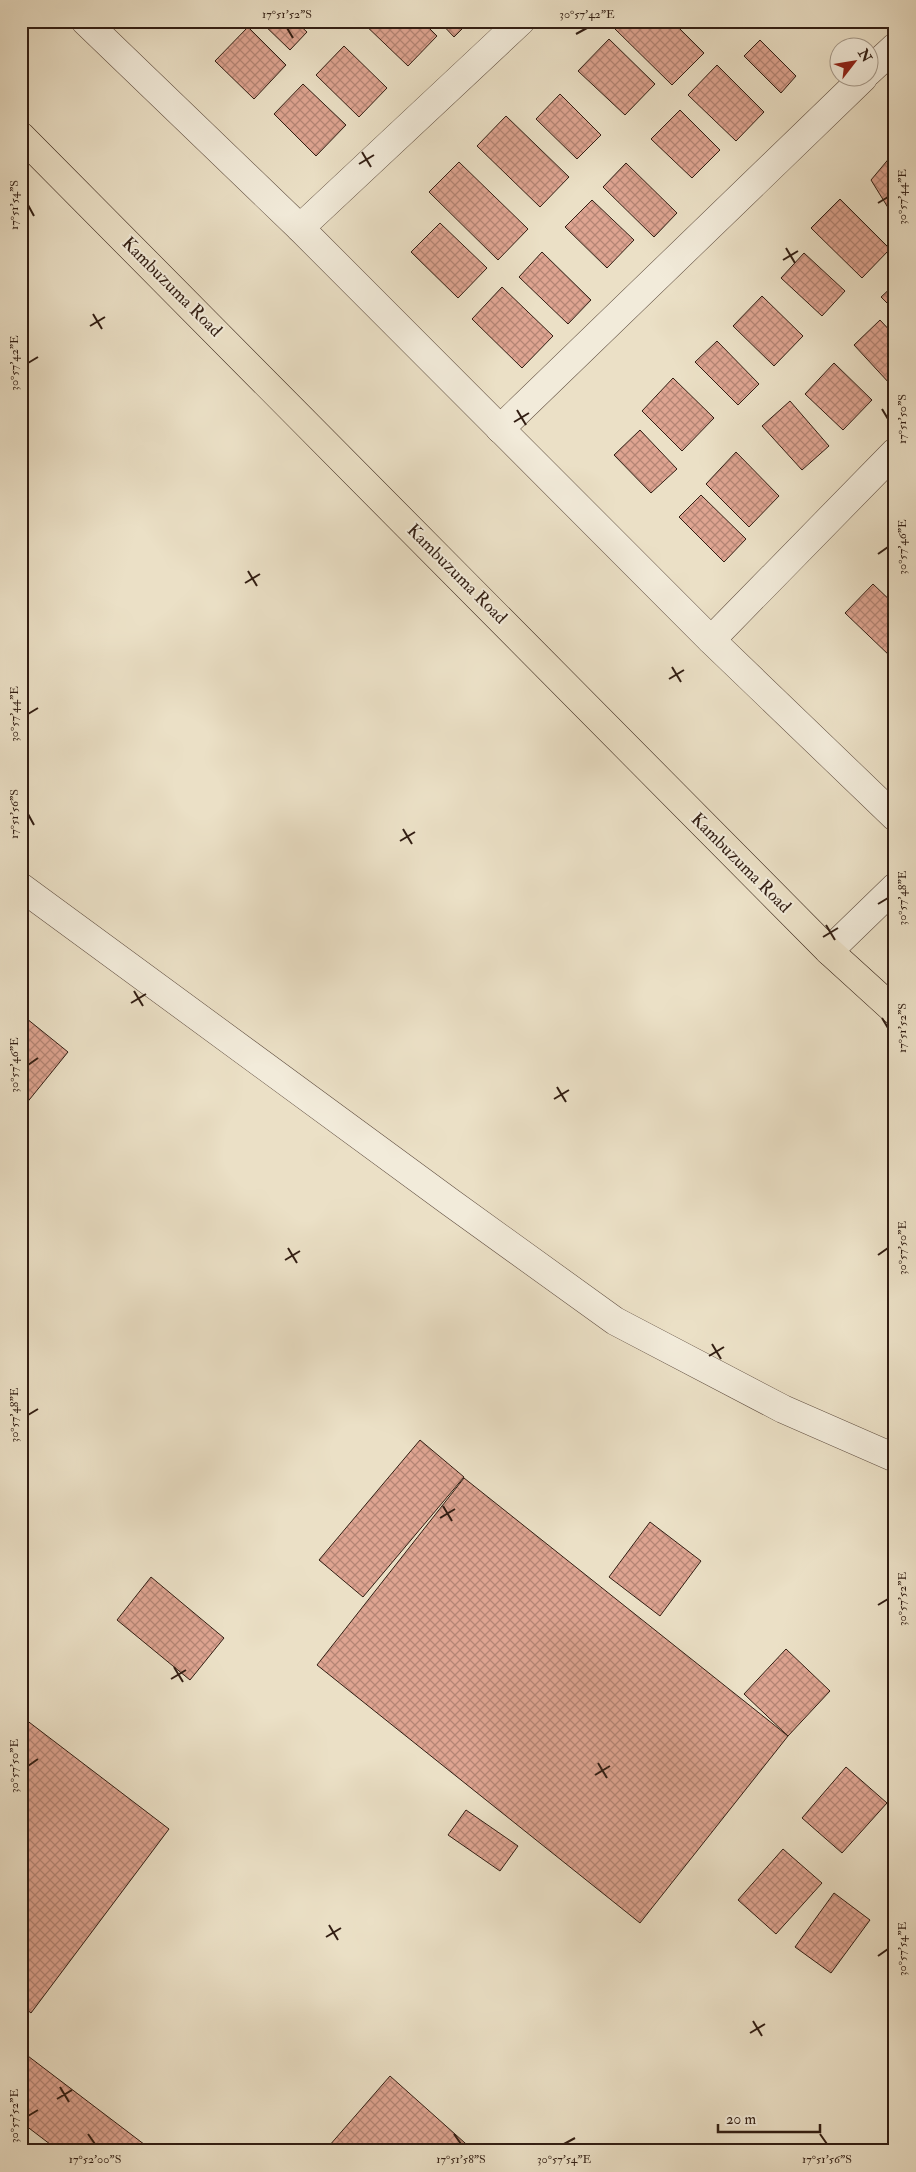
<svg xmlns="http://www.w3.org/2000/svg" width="916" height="2172" font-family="'IM FELL Double Pica',serif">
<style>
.building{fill:url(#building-cross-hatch);stroke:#321e13}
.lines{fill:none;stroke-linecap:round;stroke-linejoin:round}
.minor-casing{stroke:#604e40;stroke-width:29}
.major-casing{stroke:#321e13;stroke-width:29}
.minor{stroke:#f2ebda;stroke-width:28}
.major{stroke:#ebe0c6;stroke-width:28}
.ticks{fill:none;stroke:#321e13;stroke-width:2}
.labels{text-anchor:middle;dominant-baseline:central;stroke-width:4;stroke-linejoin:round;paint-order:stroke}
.street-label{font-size:18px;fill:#321e13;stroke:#f2ebda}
.neatline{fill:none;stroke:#321e13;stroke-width:2}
.ticks-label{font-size:12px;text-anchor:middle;fill:#321e13}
</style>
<defs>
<pattern id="building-cross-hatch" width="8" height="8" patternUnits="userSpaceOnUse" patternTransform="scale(1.25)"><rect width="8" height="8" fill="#dea491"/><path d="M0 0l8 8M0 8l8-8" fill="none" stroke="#b58575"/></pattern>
</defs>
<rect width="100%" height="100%" fill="#ebe0c6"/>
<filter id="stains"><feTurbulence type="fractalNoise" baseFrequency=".004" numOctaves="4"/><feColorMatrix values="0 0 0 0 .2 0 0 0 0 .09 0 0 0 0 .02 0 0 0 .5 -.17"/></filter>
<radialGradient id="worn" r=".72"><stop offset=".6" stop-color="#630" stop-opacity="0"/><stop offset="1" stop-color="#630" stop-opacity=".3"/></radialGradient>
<g class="building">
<path d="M260,21H295L307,32L290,50Z"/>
<path d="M361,21H422L437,36L408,66Z"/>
<path d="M439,21H470L454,37Z"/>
<path d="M621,21H672L704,53L672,85L614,28Z"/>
<path d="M248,27L286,65L254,99L215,61Z"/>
<path d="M609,39L655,84L625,115L578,71Z"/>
<path d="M760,40L796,76L781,93L744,56Z"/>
<path d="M344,46L387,88L359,117L316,75Z"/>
<path d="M717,65L764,112L736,141L688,95Z"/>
<path d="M303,84L346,125L316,156L274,114Z"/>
<path d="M560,94L601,135L577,159L536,119Z"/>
<path d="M680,110L720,150L692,178L651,139Z"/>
<path d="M506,116L569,177L540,207L477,146Z"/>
<path d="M891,156L895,159V219L871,180Z"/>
<path d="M459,162L528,229L498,260L429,192Z"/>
<path d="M626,163L677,213L654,237L603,187Z"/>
<path d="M840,199L890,249L862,278L811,228Z"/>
<path d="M592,200L634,240L607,268L565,227Z"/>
<path d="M440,223L487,268L458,298L411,252Z"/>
<path d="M542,252L591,300L568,324L519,277Z"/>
<path d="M804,253L845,291L822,316L781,278Z"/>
<path d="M895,284V311L881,297Z"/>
<path d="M502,287L553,336L522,368L472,319Z"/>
<path d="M762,296L803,336L774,366L733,326Z"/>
<path d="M880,320L895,336V380L890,384L854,345Z"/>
<path d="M717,341L759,384L738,405L695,362Z"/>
<path d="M834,363L872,400L843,430L805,394Z"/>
<path d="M673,378L714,418L682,451L642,411Z"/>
<path d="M790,401L829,446L802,470L762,426Z"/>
<path d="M640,430L677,469L651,493L614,455Z"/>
<path d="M736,452L779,496L749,527L706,484Z"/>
<path d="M701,495L746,539L724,562L679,517Z"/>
<path d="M895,541V557L887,549Z"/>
<path d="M873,584L895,605V652L891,657L845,613Z"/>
<path d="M21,1014L68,1052L21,1110Z"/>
<path d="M420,1440L464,1477L363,1597L319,1560Z"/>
<path d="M464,1478L788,1736L640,1923L317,1665Z"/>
<path d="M650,1522L701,1561L660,1616L609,1577Z"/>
<path d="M151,1577L224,1638L190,1680L117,1620Z"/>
<path d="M786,1649L830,1691L788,1736L744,1694Z"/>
<path d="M21,1716L169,1829L31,2013L21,2005Z"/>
<path d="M846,1767L887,1803L842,1853L802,1818Z"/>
<path d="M466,1810L518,1846L500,1871L448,1835Z"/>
<path d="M783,1849L822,1883L776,1934L738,1900Z"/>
<path d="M834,1893L870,1920L831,1973L795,1947Z"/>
<path d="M24,2053L153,2151H59L21,2122V2057Z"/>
<path d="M390,2076L474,2151H335L329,2146Z"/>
</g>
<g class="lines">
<g class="minor-casing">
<g id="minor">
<path d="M85,21L300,228L711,640L895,817"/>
<path d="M868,72L895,47"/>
<path d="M300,228L521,21"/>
<path d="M500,429L863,78"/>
<path d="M711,640L895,452"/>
<path d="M21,887L450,1202L615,1321L783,1409L895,1458"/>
<path d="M829,951L895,887"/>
</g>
</g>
<g class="major-casing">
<path id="major" d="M21,136L829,951L895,1011"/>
</g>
<use href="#minor" class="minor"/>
<use href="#major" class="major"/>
</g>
<path class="ticks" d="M287,28L293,38M576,34L587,28M362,152L371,167M359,164L374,155M878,203L888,197M28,205L34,216M786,248L795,263M783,260L798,251M93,314L102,329M90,326L105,317M28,363L38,357M882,409L888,419M517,410L526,425M514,422L529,413M878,554L888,547M248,571L257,586M245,583L260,574M672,667L681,682M669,679L684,670M28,714L38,708M28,814L34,825M403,829L412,844M400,841L415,832M878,904L888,898M826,925L835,940M823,937L838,928M134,991L143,1006M131,1003L146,994M882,1018L888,1028M28,1065L38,1058M557,1087L566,1102M554,1099L569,1090M288,1248L297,1263M878,1255L888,1248M285,1260L300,1251M712,1344L721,1359M709,1356L724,1347M28,1415L38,1409M443,1506L452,1521M440,1518L455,1509M878,1605L888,1599M174,1667L183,1682M171,1679L186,1670M598,1763L607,1778M28,1766L38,1759M595,1775L610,1766M329,1925L338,1940M326,1937L341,1928M878,1956L888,1949M753,2021L762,2036M750,2033L765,2024M60,2087L69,2102M57,2099L72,2090M28,2116L38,2110M88,2134L95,2144M454,2134L461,2144M820,2134L827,2144M564,2144L575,2138"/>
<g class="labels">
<g class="street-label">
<text transform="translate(172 287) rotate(45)">Kambuzuma Road</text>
<text transform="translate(457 574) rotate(45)">Kambuzuma Road</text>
<text transform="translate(741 863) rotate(45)">Kambuzuma Road</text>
</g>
</g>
<rect width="916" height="2172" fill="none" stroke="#ebe0c6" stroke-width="55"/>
<g transform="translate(854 62) rotate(59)"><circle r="24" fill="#f2ebda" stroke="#a5998a"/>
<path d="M0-4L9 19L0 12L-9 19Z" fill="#8f2418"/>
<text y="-8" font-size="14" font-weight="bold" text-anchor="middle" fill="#321e13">N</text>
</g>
<path d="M718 2124v8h102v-8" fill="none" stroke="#321e13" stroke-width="2.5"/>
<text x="726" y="2124" font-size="15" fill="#321e13" stroke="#f2ebda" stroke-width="4" paint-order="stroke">20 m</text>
<rect x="28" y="28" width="860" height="2116" class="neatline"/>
<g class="ticks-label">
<text x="287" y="18">17°51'52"S</text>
<text x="587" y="18">30°57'42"E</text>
<text transform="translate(902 197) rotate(-90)" y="4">30°57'44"E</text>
<text transform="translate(14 205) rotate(-90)" y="4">17°51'54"S</text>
<text transform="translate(14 363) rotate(-90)" y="4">30°57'42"E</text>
<text transform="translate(902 419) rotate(-90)" y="4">17°51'50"S</text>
<text transform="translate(902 547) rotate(-90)" y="4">30°57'46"E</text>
<text transform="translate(14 714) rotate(-90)" y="4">30°57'44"E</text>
<text transform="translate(14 814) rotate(-90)" y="4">17°51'56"S</text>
<text transform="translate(902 898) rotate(-90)" y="4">30°57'48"E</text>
<text transform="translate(902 1028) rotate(-90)" y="4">17°51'52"S</text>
<text transform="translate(14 1065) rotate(-90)" y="4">30°57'46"E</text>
<text transform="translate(902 1248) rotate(-90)" y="4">30°57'50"E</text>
<text transform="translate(14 1415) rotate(-90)" y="4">30°57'48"E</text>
<text transform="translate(902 1599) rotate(-90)" y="4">30°57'52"E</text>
<text transform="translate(14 1766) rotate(-90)" y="4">30°57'50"E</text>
<text transform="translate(902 1949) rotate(-90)" y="4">30°57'54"E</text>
<text transform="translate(14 2116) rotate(-90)" y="4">30°57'52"E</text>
<text x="95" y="2163">17°52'00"S</text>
<text x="461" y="2163">17°51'58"S</text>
<text x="564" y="2163">30°57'54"E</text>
<text x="827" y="2163">17°51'56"S</text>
</g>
<rect width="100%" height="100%" filter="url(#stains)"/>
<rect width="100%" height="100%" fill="url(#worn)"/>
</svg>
